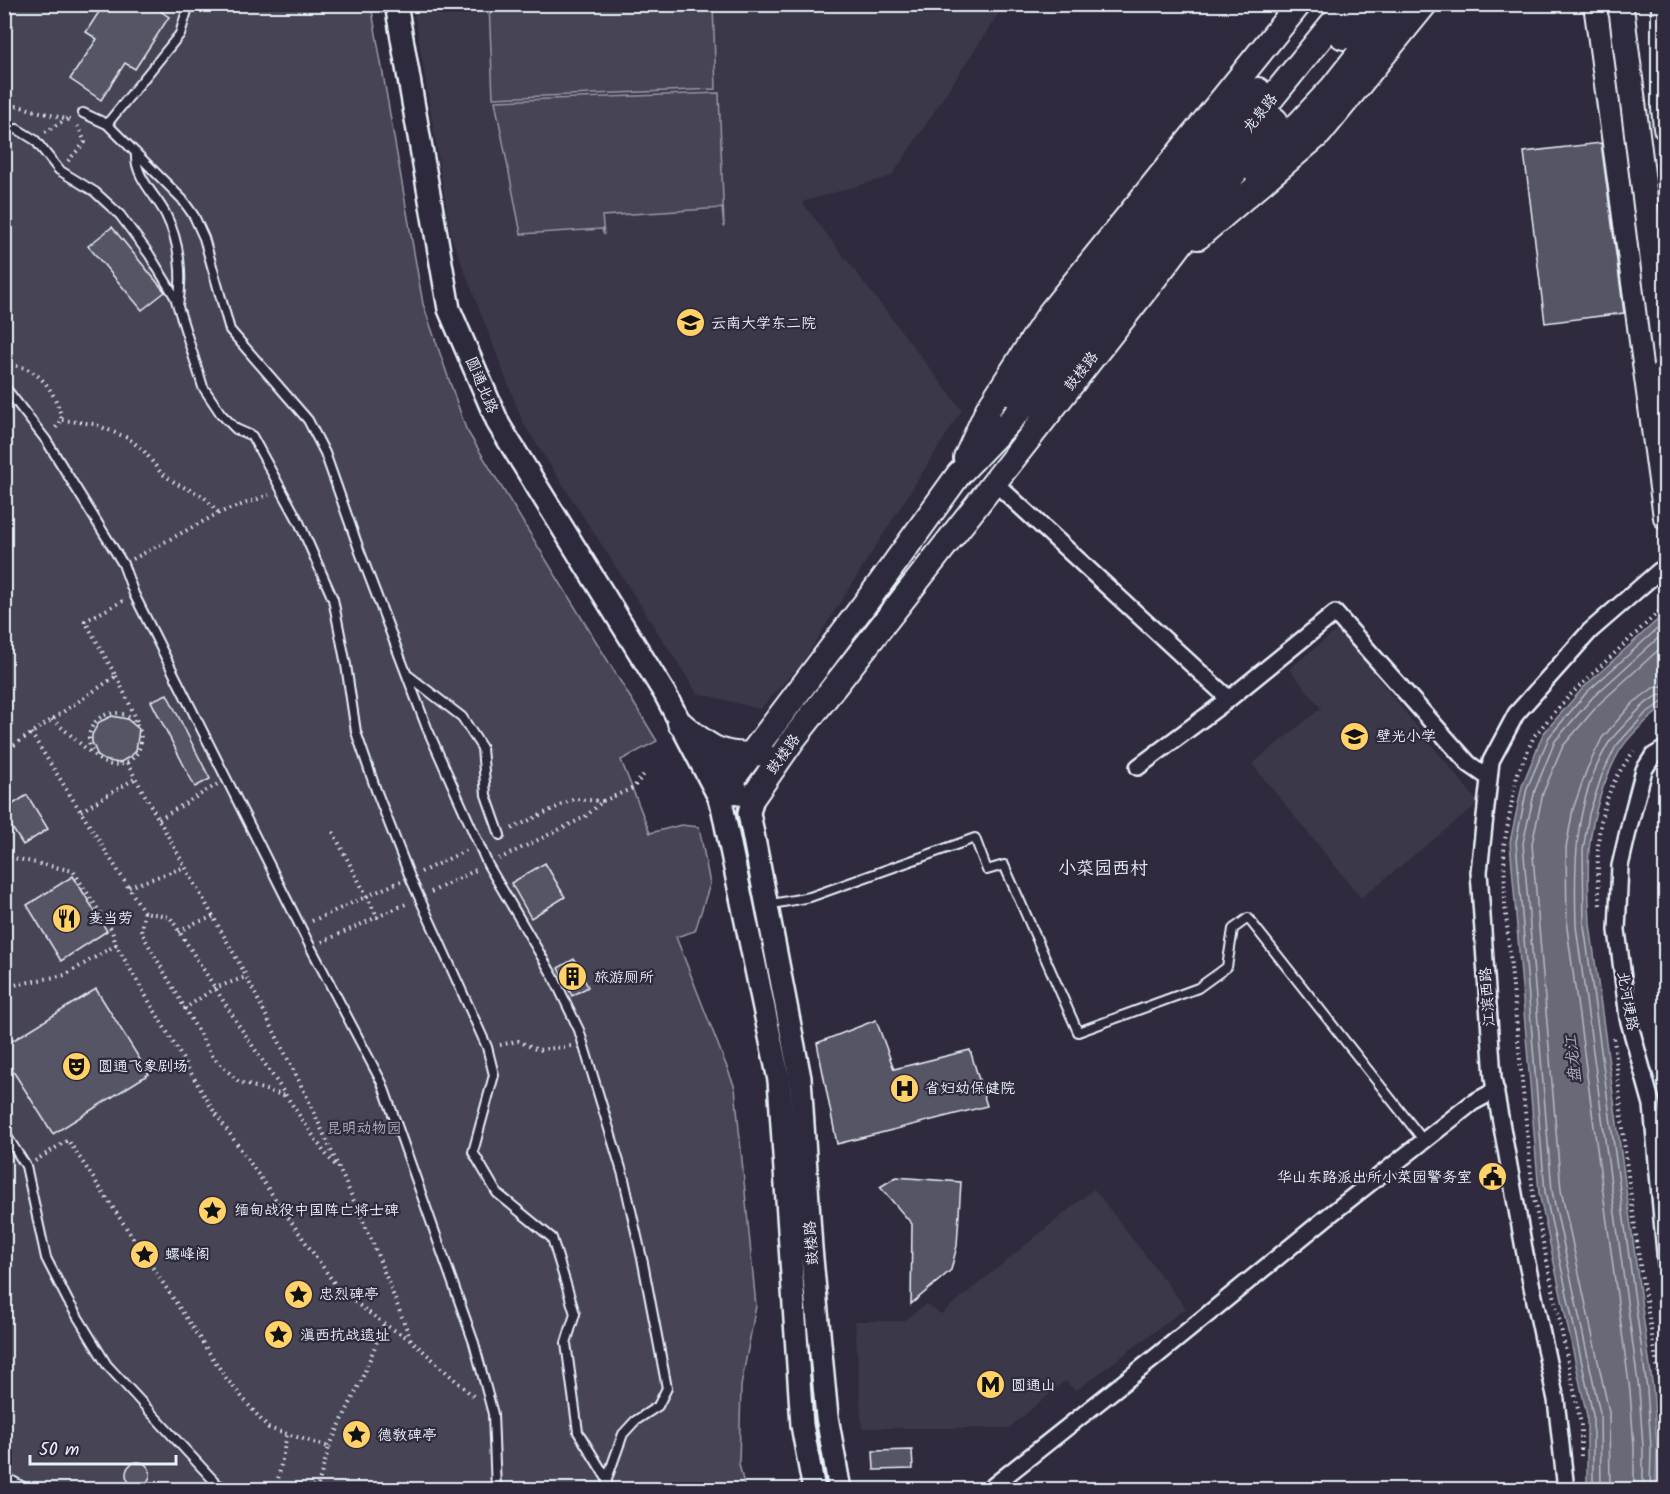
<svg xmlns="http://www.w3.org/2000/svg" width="1670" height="1494" font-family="Kalam,'LXGW WenKai TC',sans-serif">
<rect width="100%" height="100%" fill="#2f2a3d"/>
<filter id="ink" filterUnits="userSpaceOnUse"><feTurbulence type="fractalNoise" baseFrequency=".0167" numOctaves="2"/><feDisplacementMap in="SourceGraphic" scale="12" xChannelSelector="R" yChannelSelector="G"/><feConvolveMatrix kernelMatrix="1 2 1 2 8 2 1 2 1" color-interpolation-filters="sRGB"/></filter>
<g filter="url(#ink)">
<!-- built -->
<path fill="#3b3749" d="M413,5H1004L892,176L802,202L962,410L802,663L760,709L697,693L523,423L451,236Z
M1338,629L1479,803L1361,898L1252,764L1321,708L1289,669Z
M1249,912L1285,958L1278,964L1247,926L1238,932L1232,970L1201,993L1117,1023L1114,1014L1196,984L1222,965L1229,927Z
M1094,1189L1186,1308L1076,1391L1065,1381L1009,1428H862L855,1321H904L926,1304L941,1314Z"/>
<!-- green -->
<path fill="#464455" stroke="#979aa6" stroke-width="1.5" d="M5,5H371L423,304L466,429L657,741L621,760L650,833L681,825L699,827L710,884L695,931L676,937L735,1088L756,1306L741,1386L739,1464L745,1489L25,1490L5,1471Z
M489,5H713L716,89L493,98Z
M719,93L724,227L722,208L602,216L604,235L602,229L521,234L495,101Z"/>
<!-- water -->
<path fill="#696978" stroke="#9c9fab" stroke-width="1.5" d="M1665,613V706C1649,718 1630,734 1619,752C1603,781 1592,817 1589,850C1587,874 1589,900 1590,924L1653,1389L1657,1447L1656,1489H1587V1416L1539,1193L1510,842L1522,786L1543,734L1583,688Z"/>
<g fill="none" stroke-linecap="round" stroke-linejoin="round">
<!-- shore -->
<path stroke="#b5bbc5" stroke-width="1.5" d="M1593,1490V1415L1545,1192L1516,842L1527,788L1549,737L1587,692L1666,621
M1601,1490L1600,1413L1552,1191L1523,843L1535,790L1555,741L1593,697L1666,631
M1610,1490L1609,1412L1561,1190L1532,844L1543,793L1563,746L1599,704L1666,643
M1634,1490V1447L1630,1391L1567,928L1566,848L1573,809L1587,769L1602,738L1633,703L1653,688L1666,685
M1643,1490V1447L1639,1390L1576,926C1574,862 1574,802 1608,744C1613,736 1622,728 1629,720C1639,710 1651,695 1666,694
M1650,1490L1651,1447L1647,1389L1584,925L1583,850L1589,814L1602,775L1616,746L1646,713L1661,703L1666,702"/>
</g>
<!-- building -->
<path fill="#575565" stroke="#e8f1f8" stroke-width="1.5" d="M104,4H150L169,17L135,69L125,63L101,100L70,79L97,39L86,32Z
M1601,143L1624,313L1545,323L1524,152Z
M112,227L165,292L142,310L88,246Z
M167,694L210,779L195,787L151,701Z
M112,716L127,719L139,729L136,751L131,756L119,763L104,760L98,756L92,742V735L99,722Z
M27,795L48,829L23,845L4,815V810Z
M545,863L565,897L531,918L511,883Z
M73,876L107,931L61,961L27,905Z
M574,959L588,987L572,996L558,968Z
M96,989L149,1074L53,1134L4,1057V1046Z
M876,1020L894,1069L970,1050L987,1106L837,1144L817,1043Z
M896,1177L961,1182L957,1246L951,1270L911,1304L912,1224L880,1187Z
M912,1450L913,1469L874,1470L873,1451Z
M126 1474a12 12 0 1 1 24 0a12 12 0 1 1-24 0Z"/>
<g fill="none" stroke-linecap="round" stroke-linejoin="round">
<defs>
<path id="lane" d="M83,113L107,124L182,199L194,216L204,238L230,330L308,420L325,453L360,552L427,728L488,865L553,976L579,1030L623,1175L643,1263L667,1388L658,1406L635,1421L623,1434L607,1479V1490
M107,124L180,34L189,4
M4,130L17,129L35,140L59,170L95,192L120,215L149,254L175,297L203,387L221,414L236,429L252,436L299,522L333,599L346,665L356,732L376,790L410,877L487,1047L494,1075L473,1152L497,1193L552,1238L575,1314L566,1343L578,1432L607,1479
M136,153C134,177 157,196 166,215C180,243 183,276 178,306
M4,386L46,440L123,564L134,594L311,948L382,1083L474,1343L493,1414L496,1490
M409,676L462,717L482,748L486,795L500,835
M767,905L810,897L975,838L987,870L1004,865L1078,1032L1198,988L1227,967L1233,929L1248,918L1424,1141
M4,1132L26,1166L46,1258L68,1301L107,1365L217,1484L227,1490
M4,1476L28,1490"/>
<path id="street" d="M994,482L1229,699
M1666,748L1653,756L1644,770L1630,823L1620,866L1617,930L1628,1018L1652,1105L1666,1264
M1138,767L1229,699L1335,613L1469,764L1489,778
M988,1490L1153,1359L1327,1217L1472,1103L1496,1090
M1566,1490L1556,1400L1525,1254L1493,1078L1479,872L1491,761L1516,714L1590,631L1659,571L1666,568"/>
<path id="secondary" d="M396,4L449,309L499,425L665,694L721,801L779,1080L802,1425L814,1490
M699,743L732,780L739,794
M753,797L749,813L800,1078L811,1248L827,1417L840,1490"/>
<path id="primary" d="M1596,4L1666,517
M1664,4V108L1666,128
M1343,37L1370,4
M1255,171L1333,87L1398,4
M1198,237L1320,133L1425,4
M1014,395L1083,305L1211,144L1258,90
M966,458L988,409L1050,313L1299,4
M680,723C708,747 723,759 762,753
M753,797L794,738L1164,266L1275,120
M721,801L737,773L879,585L959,474L1026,404L1078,342L1258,115L1348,4"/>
</defs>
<!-- lane casing -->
<use href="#lane" stroke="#e8f1f8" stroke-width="12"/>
<!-- street casing -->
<use href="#street" stroke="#e8f1f8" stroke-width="20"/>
<!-- secondary casing -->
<use href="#secondary" stroke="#e8f1f8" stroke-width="26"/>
<!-- primary casing -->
<use href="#primary" stroke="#e8f1f8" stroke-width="28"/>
<!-- path -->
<path stroke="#e8f1f8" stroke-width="4" stroke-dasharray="1.5 4.5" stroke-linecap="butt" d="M4,106H18L73,121
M45,132L67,119
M68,161L85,142L78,126
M4,365C37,363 56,391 62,420L54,430
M62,420L94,424L128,438L144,451L161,473L177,484L203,496L219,513
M133,559L219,513L269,495
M116,676L132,709L138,724
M89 739a26 26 0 1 1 52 0a26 26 0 1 1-52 0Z
M52,719L91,753
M31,733L144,912L170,917L238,1024L324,1152L337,1167
M4,752L116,676L85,621L123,601
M127,763L243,970L306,1095L372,1241L411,1340L474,1397
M603,801L633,788L645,773
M81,811L136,778
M159,819L218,784
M333,832L378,918
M4,856L73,871L112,931L116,945
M499,859L585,817L603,801L574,799L511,829
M4,865L5,854
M421,872L469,849
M129,887L185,867
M431,892L478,869
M1600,905C1595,844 1595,801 1634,751
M144,912L141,932L213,1057L239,1082L286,1096
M312,921L401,881
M179,932L195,923L213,917
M322,942L408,903
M4,987L65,975L116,945L211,1107L339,1290L384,1324L411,1340
M184,1009L215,988L246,977
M1614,1038L1626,1160L1641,1272L1662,1394L1665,1490
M500,1045L518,1041L538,1050L571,1046
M35,1161L68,1140L226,1378L268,1428L329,1447L318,1485L300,1490
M329,1447L361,1381L384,1324
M1581,1456V1424L1533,1194L1505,905L1504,845L1517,775L1534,736L1568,697L1666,605
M276,1490L287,1434"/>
<!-- lane -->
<use href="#lane" stroke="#2f2a3d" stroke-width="8"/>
<!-- street -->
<use href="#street" stroke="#2f2a3d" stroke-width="15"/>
<!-- secondary -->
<use href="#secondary" stroke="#2f2a3d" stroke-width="21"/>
<!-- primary -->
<use href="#primary" stroke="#2f2a3d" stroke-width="24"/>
<defs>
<path id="primary-bridge" d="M1619,4L1622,15L1666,364"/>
</defs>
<!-- primary-bridge casing -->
<use href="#primary-bridge" stroke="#e8f1f8" stroke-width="28" stroke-linecap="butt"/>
<!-- primary-bridge -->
<use href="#primary-bridge" stroke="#2f2a3d" stroke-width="24"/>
</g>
</g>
<!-- icons -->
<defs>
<symbol id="university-disc" viewBox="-11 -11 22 22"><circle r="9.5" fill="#ffd166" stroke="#2f2a3d"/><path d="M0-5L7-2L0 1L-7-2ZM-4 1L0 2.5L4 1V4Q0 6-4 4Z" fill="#111"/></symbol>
<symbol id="school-disc" viewBox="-11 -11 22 22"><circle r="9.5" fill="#ffd166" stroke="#2f2a3d"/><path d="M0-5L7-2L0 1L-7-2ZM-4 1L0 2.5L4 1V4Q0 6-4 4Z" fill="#111"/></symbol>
<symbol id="restaurant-disc" viewBox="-11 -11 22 22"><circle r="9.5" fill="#ffd166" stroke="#2f2a3d"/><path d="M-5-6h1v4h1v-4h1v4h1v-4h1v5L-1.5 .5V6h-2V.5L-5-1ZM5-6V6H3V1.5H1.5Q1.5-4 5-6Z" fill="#111"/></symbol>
<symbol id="building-disc" viewBox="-11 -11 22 22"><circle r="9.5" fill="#ffd166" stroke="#2f2a3d"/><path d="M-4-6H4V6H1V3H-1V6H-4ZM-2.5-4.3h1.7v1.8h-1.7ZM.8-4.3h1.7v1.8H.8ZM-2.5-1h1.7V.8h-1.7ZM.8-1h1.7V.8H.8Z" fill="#111"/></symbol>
<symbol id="theatre-disc" viewBox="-11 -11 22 22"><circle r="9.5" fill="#ffd166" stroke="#2f2a3d"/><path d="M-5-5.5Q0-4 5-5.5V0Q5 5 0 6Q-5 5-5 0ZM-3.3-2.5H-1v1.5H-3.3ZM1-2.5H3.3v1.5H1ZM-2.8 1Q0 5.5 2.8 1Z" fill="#111"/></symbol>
<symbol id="hospital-disc" viewBox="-11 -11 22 22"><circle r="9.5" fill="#ffd166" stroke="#2f2a3d"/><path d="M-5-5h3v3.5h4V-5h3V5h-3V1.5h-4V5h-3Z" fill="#111"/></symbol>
<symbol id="civic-disc" viewBox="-11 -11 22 22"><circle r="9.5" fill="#ffd166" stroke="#2f2a3d"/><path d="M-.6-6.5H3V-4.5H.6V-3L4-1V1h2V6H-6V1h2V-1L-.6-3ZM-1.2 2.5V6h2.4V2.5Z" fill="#111"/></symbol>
<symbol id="sight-disc" viewBox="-11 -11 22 22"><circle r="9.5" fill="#ffd166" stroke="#2f2a3d"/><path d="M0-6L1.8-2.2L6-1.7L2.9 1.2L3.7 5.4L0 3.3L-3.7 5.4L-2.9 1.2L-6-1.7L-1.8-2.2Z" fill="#111"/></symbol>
<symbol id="metro-disc" viewBox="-11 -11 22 22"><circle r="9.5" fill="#ffd166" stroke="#2f2a3d"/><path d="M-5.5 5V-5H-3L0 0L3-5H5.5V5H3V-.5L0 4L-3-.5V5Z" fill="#111"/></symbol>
</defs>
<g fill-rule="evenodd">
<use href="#university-disc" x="674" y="306" width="33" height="33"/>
<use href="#school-disc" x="1338" y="720" width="33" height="33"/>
<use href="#restaurant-disc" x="50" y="902" width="33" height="33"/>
<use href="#building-disc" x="556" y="960" width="33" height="33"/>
<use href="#theatre-disc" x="60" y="1050" width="33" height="33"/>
<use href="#hospital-disc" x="888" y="1072" width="33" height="33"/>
<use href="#civic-disc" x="1476" y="1160" width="33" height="33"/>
<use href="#sight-disc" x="196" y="1194" width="33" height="33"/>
<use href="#sight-disc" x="128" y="1238" width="33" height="33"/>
<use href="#sight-disc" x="282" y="1278" width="33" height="33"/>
<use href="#sight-disc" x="262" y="1318" width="33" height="33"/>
<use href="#metro-disc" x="974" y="1368" width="33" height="33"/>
<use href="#sight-disc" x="340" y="1418" width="33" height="33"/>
</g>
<g text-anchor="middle" stroke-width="4.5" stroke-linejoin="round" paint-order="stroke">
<!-- street labels -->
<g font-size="15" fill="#e8f1f8" stroke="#2f2a3d">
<text transform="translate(1260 113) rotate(-51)" y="5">龙泉路</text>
<text transform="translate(1081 371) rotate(-52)" y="5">鼓楼路</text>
<text transform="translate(482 385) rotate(67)" y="5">圆通北路</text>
<text transform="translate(783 754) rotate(-54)" y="5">鼓楼路</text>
<text transform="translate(1487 997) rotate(-94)" y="5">江滨西路</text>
<text transform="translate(1628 1001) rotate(80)" y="5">北河埂路</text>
<text transform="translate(811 1243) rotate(-94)" y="5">鼓楼路</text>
</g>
<!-- poi labels -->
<g font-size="15" fill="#e8f1f8" stroke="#2f2a3d" text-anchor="start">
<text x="711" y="328">云南大学东二院</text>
<text x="1376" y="741">壁光小学</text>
<text x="88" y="923">麦当劳</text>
<text x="594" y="982">旅游厕所</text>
<text x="98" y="1071">圆通飞象剧场</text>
<text x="925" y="1093">省妇幼保健院</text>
<text x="1472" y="1182" text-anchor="end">华山东路派出所小菜园警务室</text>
<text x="234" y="1215">缅甸战役中国阵亡将士碑</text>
<text x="165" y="1259">螺峰阁</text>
<text x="319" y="1299">忠烈碑亭</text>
<text x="300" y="1340">滇西抗战遗址</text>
<text x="1011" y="1390">圆通山</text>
<text x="377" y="1440">德教碑亭</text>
</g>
<!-- park labels -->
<g font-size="15" fill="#afb4bf" stroke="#2f2a3d">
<text x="364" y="1133">昆明动物园</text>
</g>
<!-- water labels -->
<g font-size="16" font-style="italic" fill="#afb4be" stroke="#2f2a3d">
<text transform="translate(1572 1059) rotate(-96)" y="6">盘龙江</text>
</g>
<!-- quarter labels -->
<g font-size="18" fill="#e8f1f8" stroke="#2f2a3d">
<text x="1103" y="874">小菜园西村</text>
</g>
</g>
<!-- margin -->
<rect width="1670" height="1494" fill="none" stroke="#2f2a3d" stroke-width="24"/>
<rect x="12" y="12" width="1646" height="1470" fill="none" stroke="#e8f1f8" stroke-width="2" filter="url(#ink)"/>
<!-- scale -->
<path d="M30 1455v9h146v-9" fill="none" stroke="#e8f1f8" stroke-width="3"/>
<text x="39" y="1455" font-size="18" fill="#e8f1f8" stroke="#2f2a3d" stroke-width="4.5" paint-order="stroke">50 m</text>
</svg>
